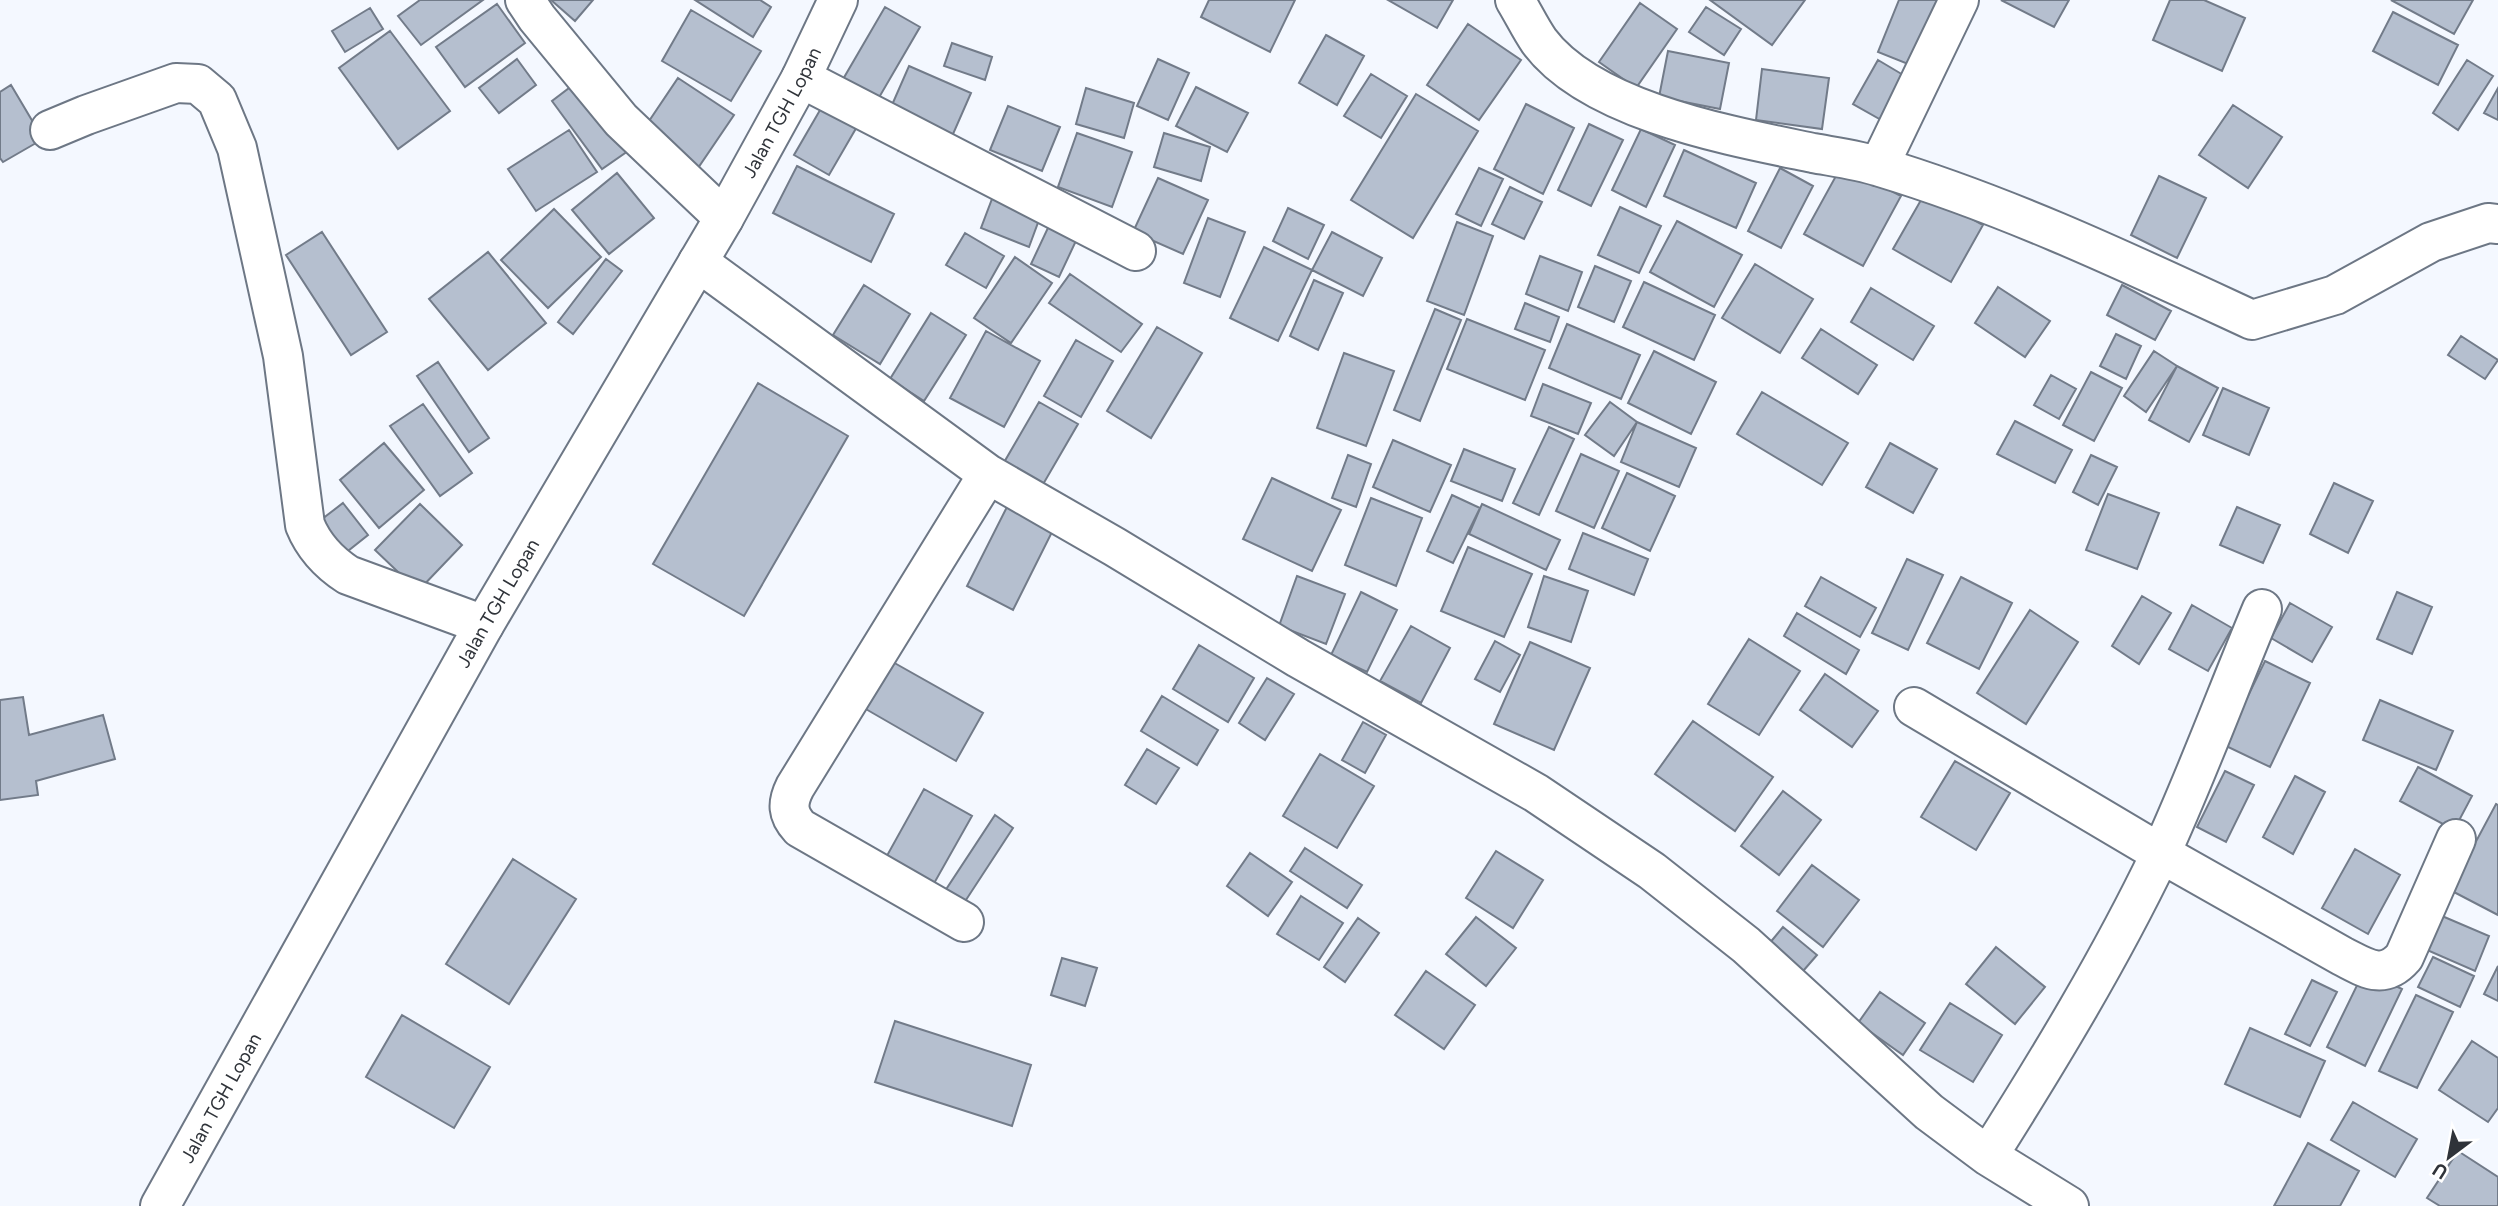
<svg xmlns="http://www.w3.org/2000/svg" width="2498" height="1206" font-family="Figtree,sans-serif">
<rect width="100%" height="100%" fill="#f4f8ff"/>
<!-- building -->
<path fill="#b5bfcf" stroke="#727b89" stroke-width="2" d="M420,0H483L421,45L398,16Z
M551,0H593L575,21Z
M695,0H760L771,7L753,37Z
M1209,0H1295L1270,52L1201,17Z
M1388,0H1453L1437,28Z
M1710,0H1805L1772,45Z
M1899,0H1952L1923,70L1878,52Z
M2001,0H2069L2054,27Z
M2170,0H2204L2245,18L2222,71L2153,40Z
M2391,0H2473L2454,34Z
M1640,3L1677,29L1636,88L1599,62Z
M497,4L525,43L465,87L436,47Z
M885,7L920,27L870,113L835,93Z
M1706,7L1741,29L1724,55L1689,32Z
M370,8L383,29L345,52L332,31Z
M691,10L761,51L731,101L662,61Z
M2393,12L2458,45L2438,85L2373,51Z
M1468,24L1521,60L1479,120L1427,85Z
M390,31L450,111L398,149L339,68Z
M1326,35L1364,56L1337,105L1299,83Z
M952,43L992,57L985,80L944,66Z
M1668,51L1729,63L1720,109L1659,97Z
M517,59L536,85L499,113L479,88Z
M1158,59L1189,73L1168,120L1137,106Z
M1878,60L1915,82L1890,125L1853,104Z
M2467,60L2493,76L2458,130L2433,113Z
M909,66L971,93L950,141L888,114Z
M1762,69L1829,78L1822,129L1756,120Z
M1371,74L1407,96L1381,138L1344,116Z
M678,78L734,115L698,168L643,130Z
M577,82L628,151L602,169L552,101Z
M11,85L43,139L3,162L0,158V92Z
M1196,87L1248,113L1227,152L1176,126Z
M1086,88L1134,103L1124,138L1076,124Z
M2498,88V120L2484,113Z
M1416,94L1478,131L1413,238L1351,200Z
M827,98L862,118L829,175L794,155Z
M1526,104L1574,128L1543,194L1494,169Z
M2233,105L2282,137L2248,188L2199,155Z
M1008,106L1060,127L1042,171L990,150Z
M1589,124L1623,140L1591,206L1558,190Z
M1641,129L1675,145L1646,207L1612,190Z
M569,130L597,172L536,211L508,169Z
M1077,133L1132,152L1112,207L1058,187Z
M1164,133L1210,147L1201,181L1154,167Z
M1684,150L1756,183L1736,228L1664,196Z
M1842,165L1901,196L1863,266L1804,234Z
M797,166L894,214L871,262L773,213Z
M1479,168L1503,179L1481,226L1456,214Z
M1780,168L1813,186L1781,248L1748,231Z
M617,173L654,218L609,254L572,210Z
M2159,176L2206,198L2177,258L2131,235Z
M1158,178L1208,200L1183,254L1133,232Z
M1510,187L1542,202L1524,239L1492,224Z
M995,191L1043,209L1029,247L981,228Z
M1925,193L1983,225L1951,282L1893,249Z
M1620,207L1661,226L1639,273L1598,255Z
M1288,208L1324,225L1308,259L1273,241Z
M554,209L601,257L548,308L501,260Z
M1054,215L1082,228L1059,277L1031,264Z
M1208,218L1245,232L1220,297L1184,283Z
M1677,221L1742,255L1714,307L1650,272Z
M1457,222L1493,236L1464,315L1427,301Z
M322,232L387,332L351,355L286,255Z
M1332,232L1382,258L1363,296L1312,270Z
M965,233L1004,256L986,288L946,265Z
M1264,247L1312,270L1278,341L1230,318Z
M488,252L546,323L488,370L429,299Z
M1540,256L1582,272L1568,311L1526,294Z
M1015,257L1052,283L1011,343L974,318Z
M606,259L622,271L573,334L558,322Z
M1755,264L1813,299L1780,353L1722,318Z
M1595,266L1631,281L1614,322L1578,307Z
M1070,274L1142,324L1121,352L1049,303Z
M1314,280L1343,293L1318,350L1290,336Z
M1644,282L1715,315L1694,360L1623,327Z
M864,285L910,314L880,364L833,335Z
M2122,285L2171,311L2155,340L2107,315Z
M1998,287L2050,321L2025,357L1975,323Z
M1871,288L1934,326L1913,360L1851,322Z
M1525,303L1559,317L1550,342L1515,329Z
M1435,309L1461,320L1420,421L1394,410Z
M931,313L966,335L924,401L890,379Z
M1467,319L1545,350L1525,400L1447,369Z
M1567,324L1640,355L1621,399L1549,368Z
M1157,327L1202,353L1151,438L1107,411Z
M1821,329L1877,365L1858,394L1802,358Z
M986,331L1040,361L1004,427L950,398Z
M2116,334L2141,346L2126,379L2100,366Z
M2461,336L2498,360L2485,379L2448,355Z
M1076,340L1113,361L1081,417L1044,396Z
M1654,351L1716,382L1691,434L1628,403Z
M2154,351L2177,366L2146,412L2124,396Z
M1344,353L1394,371L1366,446L1317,428Z
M438,362L489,438L469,452L417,376Z
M2177,366L2218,388L2189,442L2149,420Z
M2091,372L2122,388L2094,441L2063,425Z
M2051,375L2076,389L2059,419L2034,405Z
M758,383L848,436L744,616L653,564Z
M1543,384L1591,403L1578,434L1531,416Z
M2223,388L2269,408L2249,455L2203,435Z
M1762,392L1848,443L1822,485L1737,434Z
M1039,402L1078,424L1038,493L999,471Z
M1610,402L1637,422L1614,456L1585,435Z
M423,404L472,473L440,496L390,426Z
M2015,421L2072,450L2055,483L1997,454Z
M1637,422L1696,448L1679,487L1621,462Z
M1549,427L1574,439L1539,515L1513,503Z
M1393,440L1451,465L1430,512L1373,487Z
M384,443L424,490L379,528L340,480Z
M1890,443L1937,469L1913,513L1866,487Z
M1464,449L1515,469L1502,501L1451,481Z
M1581,454L1619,471L1594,528L1556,511Z
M1348,455L1371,464L1356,507L1332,498Z
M2091,455L2117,467L2098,505L2073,492Z
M1627,473L1675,496L1650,551L1602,528Z
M1272,478L1341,510L1312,571L1243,539Z
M2334,483L2373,501L2348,553L2310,534Z
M2108,494L2159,513L2137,569L2086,550Z
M1452,495L1480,508L1453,563L1427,551Z
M1371,498L1422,518L1396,586L1345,565Z
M1011,499L1057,522L1013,610L967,586Z
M343,503L368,535L334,562L309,529Z
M420,504L462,545L418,591L375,550Z
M1482,504L1560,540L1546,570L1469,534Z
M2237,507L2280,525L2263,563L2220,545Z
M1583,533L1648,559L1634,595L1569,569Z
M1468,547L1532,574L1504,637L1441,611Z
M1907,559L1943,575L1908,650L1872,633Z
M1297,576L1345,594L1326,644L1279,626Z
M1544,576L1588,591L1571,642L1528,627Z
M1821,577L1876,608L1860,637L1805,606Z
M1961,577L2012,603L1979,669L1927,643Z
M1361,592L1397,610L1367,672L1331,655Z
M2397,592L2432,607L2412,654L2377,639Z
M2142,596L2171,613L2139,664L2112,646Z
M2290,603L2332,627L2312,662L2271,638Z
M2192,605L2232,628L2208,671L2169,649Z
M2030,610L2078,642L2026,724L1977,693Z
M1797,613L1859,650L1846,674L1784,636Z
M1411,626L1450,648L1421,703L1380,681Z
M1749,639L1800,671L1759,735L1708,704Z
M1495,641L1520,655L1500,692L1475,679Z
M1530,642L1590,668L1554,750L1494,724Z
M1199,645L1254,678L1228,722L1173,689Z
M891,661L983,713L956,761L864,708Z
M2265,661L2310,683L2270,767L2224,745Z
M1825,674L1878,711L1852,747L1800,710Z
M1267,678L1294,694L1265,740L1239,723Z
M1162,696L1218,730L1197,765L1141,731Z
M23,697L29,735L103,715L115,759L36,781L38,795L0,800V700Z
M2380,700L2453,731L2436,770L2363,740Z
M1693,721L1773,777L1735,831L1655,774Z
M1363,722L1386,735L1365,773L1342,760Z
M1147,749L1179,768L1156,804L1125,785Z
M1320,754L1374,786L1337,848L1283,816Z
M1955,761L2010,793L1976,850L1921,817Z
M2418,767L2472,796L2454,830L2400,801Z
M2225,771L2254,785L2226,842L2197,827Z
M2295,776L2325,792L2293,854L2263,837Z
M924,789L972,816L932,887L884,861Z
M1783,791L1821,820L1779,875L1741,846Z
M2496,804L2498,805V915L2450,890Z
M995,815L1013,828L964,903L945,891Z
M1305,848L1362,885L1347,908L1290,871Z
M2355,849L2400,875L2368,934L2322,908Z
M1496,851L1543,880L1513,928L1466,898Z
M1250,853L1292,882L1268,916L1227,886Z
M513,859L576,899L509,1004L446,964Z
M1812,865L1859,900L1823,947L1777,911Z
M1301,896L1343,923L1319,960L1277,934Z
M2442,916L2489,936L2475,971L2427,950Z
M1476,917L1516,948L1486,986L1446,954Z
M1358,918L1379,933L1345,982L1324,967Z
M1783,927L1817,955L1797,978L1764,950Z
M1996,947L2045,987L2015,1024L1966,984Z
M2433,957L2474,976L2460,1007L2418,987Z
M1062,958L1097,968L1085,1006L1051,995Z
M2498,966V1001L2484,994Z
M1426,971L1475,1005L1444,1049L1395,1015Z
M2364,971L2402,989L2365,1066L2327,1047Z
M2312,980L2337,992L2310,1046L2285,1034Z
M1880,992L1925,1023L1903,1055L1858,1023Z
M2416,995L2453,1012L2417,1088L2379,1071Z
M1950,1003L2002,1035L1973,1082L1920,1050Z
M402,1015L490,1067L454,1128L366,1077Z
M895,1021L1031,1065L1012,1126L875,1082Z
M2250,1028L2325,1061L2300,1117L2225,1084Z
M2472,1041L2498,1058V1108L2488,1122L2439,1090Z
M2353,1102L2417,1139L2395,1177L2331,1140Z
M2308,1143L2359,1171L2340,1206H2274Z
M2458,1151L2498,1177V1206H2440L2427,1198Z"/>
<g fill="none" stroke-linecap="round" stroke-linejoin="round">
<defs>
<path id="minor" d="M525,0L537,18L621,120L724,218
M1515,0C1523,13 1530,28 1539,41C1591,111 1731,136 1813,153C1835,157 1859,160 1880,167C2009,206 2131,264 2252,320L2335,295L2431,242L2488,223L2498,224
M801,78L1136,251
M50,130L86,115L176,83L198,84L217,100L237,148L283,356L305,525C314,547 328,562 348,575L484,625
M1879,166L1959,0
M698,262L988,474L1115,547L1298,658L1536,793L1652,871L1746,945L1929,1112L1988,1156L2069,1206
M1914,707L2160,853L2342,956C2366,968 2383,981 2404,957L2456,839
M964,922L800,828C787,814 787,803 795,787L988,474
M1988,1156C2050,1058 2110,959 2160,855C2197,775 2228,690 2262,609"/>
<g id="trunk">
<path id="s1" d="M160,1206L484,625L724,218L801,78L838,0"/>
</g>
</defs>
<!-- minor casing -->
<use href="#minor" stroke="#6d7785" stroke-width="42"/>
<!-- trunk casing -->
<use href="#trunk" stroke="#6d7785" stroke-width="42"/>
<!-- minor -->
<use href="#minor" stroke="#fff" stroke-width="38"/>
<!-- trunk -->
<use href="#trunk" stroke="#fff" stroke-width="38"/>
</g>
<g text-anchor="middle" stroke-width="6" stroke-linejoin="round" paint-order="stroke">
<!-- street labels -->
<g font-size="19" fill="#2f3339" stroke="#fff">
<text dy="7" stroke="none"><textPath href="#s1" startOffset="1258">Jalan TGH Lopan</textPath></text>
<text dy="7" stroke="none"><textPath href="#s1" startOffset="691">Jalan TGH Lopan</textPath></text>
<text dy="7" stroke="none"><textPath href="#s1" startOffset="124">Jalan TGH Lopan</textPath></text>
</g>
</g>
<!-- north arrow -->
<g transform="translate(2449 1157) rotate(212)" stroke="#ffffff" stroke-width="5" paint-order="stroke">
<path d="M0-5L12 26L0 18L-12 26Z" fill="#2f3339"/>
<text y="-10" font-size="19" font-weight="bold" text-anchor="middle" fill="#2f3339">U</text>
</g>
</svg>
